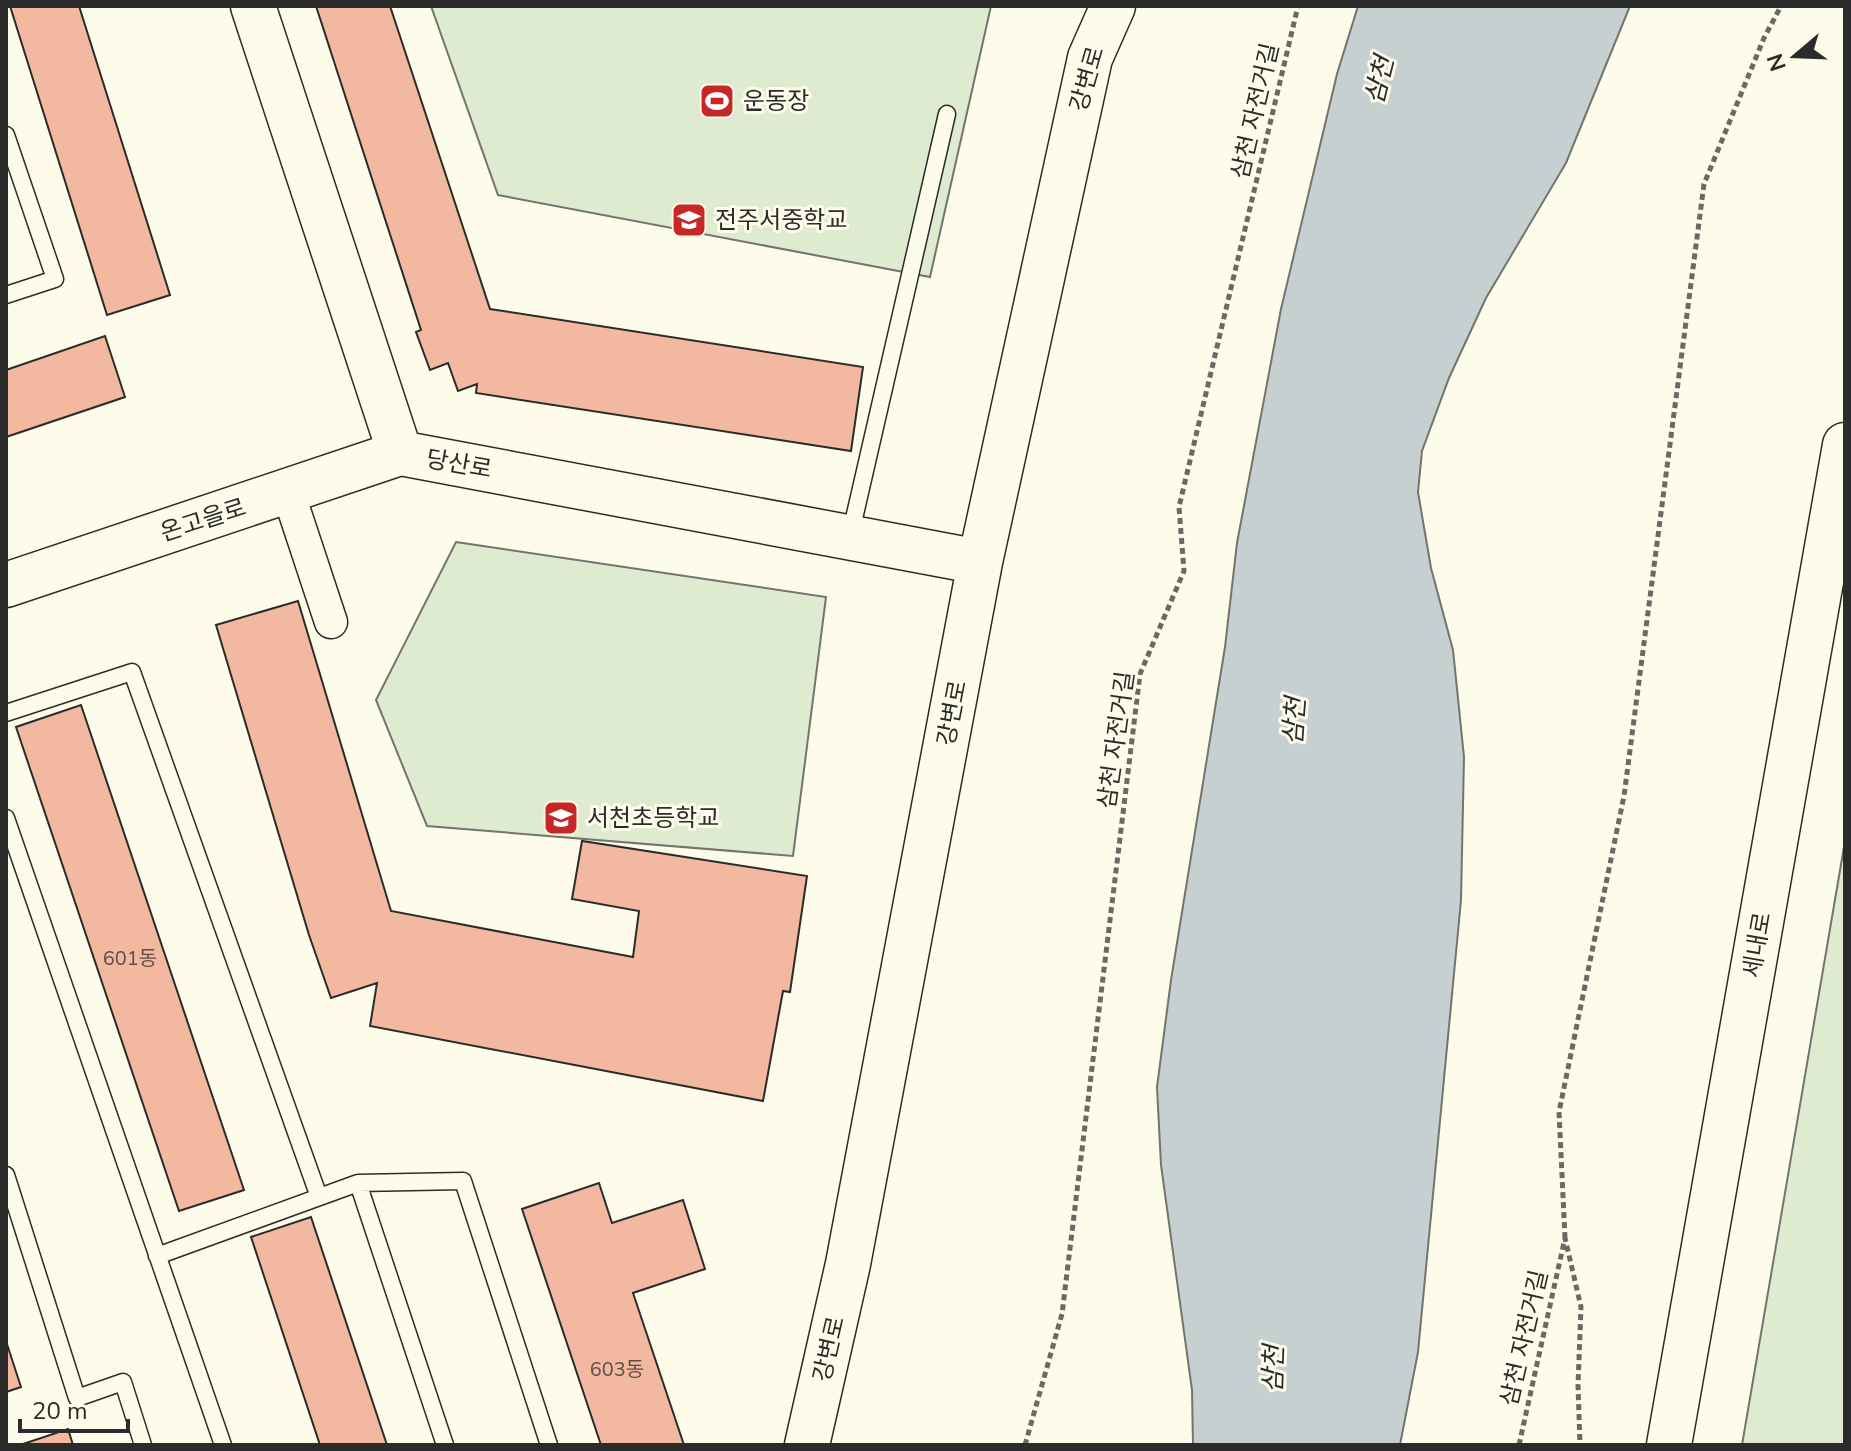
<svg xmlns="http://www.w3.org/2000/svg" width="1851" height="1451" font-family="'Nunito Sans','Noto Sans KR',sans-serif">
<rect width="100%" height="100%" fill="#fdfbea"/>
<!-- green -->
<path fill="#deebd1" stroke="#74746e" stroke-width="2" d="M431,6H991L930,277L498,195Z
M456,542L826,597L793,856L427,826L376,700Z
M1845,841V1445H1742Z"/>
<!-- water -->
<path fill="#c7d0d0" stroke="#74746e" stroke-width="2" d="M1358,6H1630L1566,163L1486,298L1449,378L1422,451L1418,492L1431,568L1453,650L1464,757L1461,900L1418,1352L1400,1445H1193L1192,1390L1161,1165L1157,1087L1171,980L1225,647L1237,543L1281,309L1337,74Z"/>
<!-- building -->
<path fill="#f2b8a0" stroke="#2b2b2b" stroke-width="2" d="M10,6H79L170,295L107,315Z
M316,6H390L490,309L863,367L851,451L476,393L477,384L458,391L448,363L430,370L416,332L421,330Z
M105,336L125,397L6,437V370Z
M298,601L391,911L633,957L639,911L572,899L582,841L807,876L790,992L783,991L763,1101L370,1026L377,983L331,998L309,935L216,625Z
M81,705L244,1190L179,1211L16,727Z
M599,1183L612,1223L683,1200L705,1269L633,1293L684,1445H601L522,1209Z
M311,1217L387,1445H320L251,1237Z
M6,1341L21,1387L6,1392Z
M68,1429L73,1445H20Z"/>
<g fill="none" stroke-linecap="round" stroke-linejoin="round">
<defs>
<path id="lane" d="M6,135L55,279L6,295
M850,536L947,114
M6,713L132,672L319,1197
M6,818L223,1445
M6,1175L77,1398L123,1382L143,1445
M358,1183L463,1181L549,1445
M157,1256L358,1183L445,1445"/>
<path id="street" d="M288,492L331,622"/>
<path id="secondary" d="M253,6L400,453L980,562
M6,585L400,453
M807,1445L848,1264L980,562L1090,58L1113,6
M1669,1445L1845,445"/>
</defs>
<!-- lane casing -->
<use href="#lane" stroke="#2b2b2b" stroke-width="19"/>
<!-- street casing -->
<use href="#street" stroke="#2b2b2b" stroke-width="35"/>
<!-- secondary casing -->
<use href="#secondary" stroke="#2b2b2b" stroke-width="47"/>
<!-- path -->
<path stroke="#6a6964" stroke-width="5" stroke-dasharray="6 4" stroke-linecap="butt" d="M1565,1238L1559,1112L1624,796L1704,184L1764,38L1781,6
M1025,1445L1062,1314L1140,674L1184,571L1179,507L1298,6
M1519,1445L1565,1238L1581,1307L1578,1385L1580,1445"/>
<!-- lane -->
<use href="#lane" stroke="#fdfbea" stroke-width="16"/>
<!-- street -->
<use href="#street" stroke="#fdfbea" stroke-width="32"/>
<!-- secondary -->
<use href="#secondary" stroke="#fdfbea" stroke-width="44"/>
</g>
<!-- icons -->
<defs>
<symbol id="stadium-square" viewBox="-11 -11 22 22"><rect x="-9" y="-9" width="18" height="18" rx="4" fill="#c62828" stroke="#fdfbea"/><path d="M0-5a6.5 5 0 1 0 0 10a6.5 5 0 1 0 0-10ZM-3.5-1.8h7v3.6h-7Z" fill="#fff"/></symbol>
<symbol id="school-square" viewBox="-11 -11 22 22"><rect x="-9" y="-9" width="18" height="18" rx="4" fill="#c62828" stroke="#fdfbea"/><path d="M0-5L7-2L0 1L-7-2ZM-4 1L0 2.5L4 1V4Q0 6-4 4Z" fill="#fff"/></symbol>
</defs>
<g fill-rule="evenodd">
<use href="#stadium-square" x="697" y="81" width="40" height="40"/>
<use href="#school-square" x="669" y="200" width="40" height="40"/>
<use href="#school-square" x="541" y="798" width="40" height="40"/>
</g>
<g text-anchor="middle" stroke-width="6" stroke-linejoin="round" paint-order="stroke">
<!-- number labels -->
<g font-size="20" fill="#5d4e48">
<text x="130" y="965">601동</text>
<text x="617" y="1376">603동</text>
</g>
<!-- street labels -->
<g font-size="24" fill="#2b2b2b" stroke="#fdfbea">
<text transform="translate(1087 79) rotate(-74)" y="8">강변로</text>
<text transform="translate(1255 111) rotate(-77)" y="8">삼천 자전거길</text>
<text transform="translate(459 464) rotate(10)" y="8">당산로</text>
<text transform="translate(203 520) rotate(-18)" y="8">온고을로</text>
<text transform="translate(952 713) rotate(-79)" y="8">강변로</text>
<text transform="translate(1116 740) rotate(-82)" y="8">삼천 자전거길</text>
<text transform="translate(1757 945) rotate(-80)" y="8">세내로</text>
<text transform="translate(1524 1338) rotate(-77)" y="8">삼천 자전거길</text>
<text transform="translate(829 1349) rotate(-77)" y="8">강변로</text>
</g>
<!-- poi labels -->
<g font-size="24" fill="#2b2b2b" stroke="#fdfbea" text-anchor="start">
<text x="743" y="109">운동장</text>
<text x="715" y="228">전주서중학교</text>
<text x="587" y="826">서천초등학교</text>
</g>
<!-- water labels -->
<g font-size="26" font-style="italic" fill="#2b2b2b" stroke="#fdfbea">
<text transform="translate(1379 80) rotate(-76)" y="9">삼천</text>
<text transform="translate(1294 721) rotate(-86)" y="9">삼천</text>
<text transform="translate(1273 1369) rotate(-88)" y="9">삼천</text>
</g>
</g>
<!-- border -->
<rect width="1851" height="1451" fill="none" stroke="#2b2b2b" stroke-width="16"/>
<!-- north arrow -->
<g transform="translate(1795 56) rotate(251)" stroke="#fdfbea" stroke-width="6" paint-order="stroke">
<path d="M0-6L14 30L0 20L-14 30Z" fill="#2b2b2b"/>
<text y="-12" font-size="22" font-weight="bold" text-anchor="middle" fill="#2b2b2b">N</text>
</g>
<!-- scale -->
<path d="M20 1419v12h108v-12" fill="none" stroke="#2b2b2b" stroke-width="4"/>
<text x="32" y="1419" font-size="24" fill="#2b2b2b" stroke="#fdfbea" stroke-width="6" paint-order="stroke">20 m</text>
</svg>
